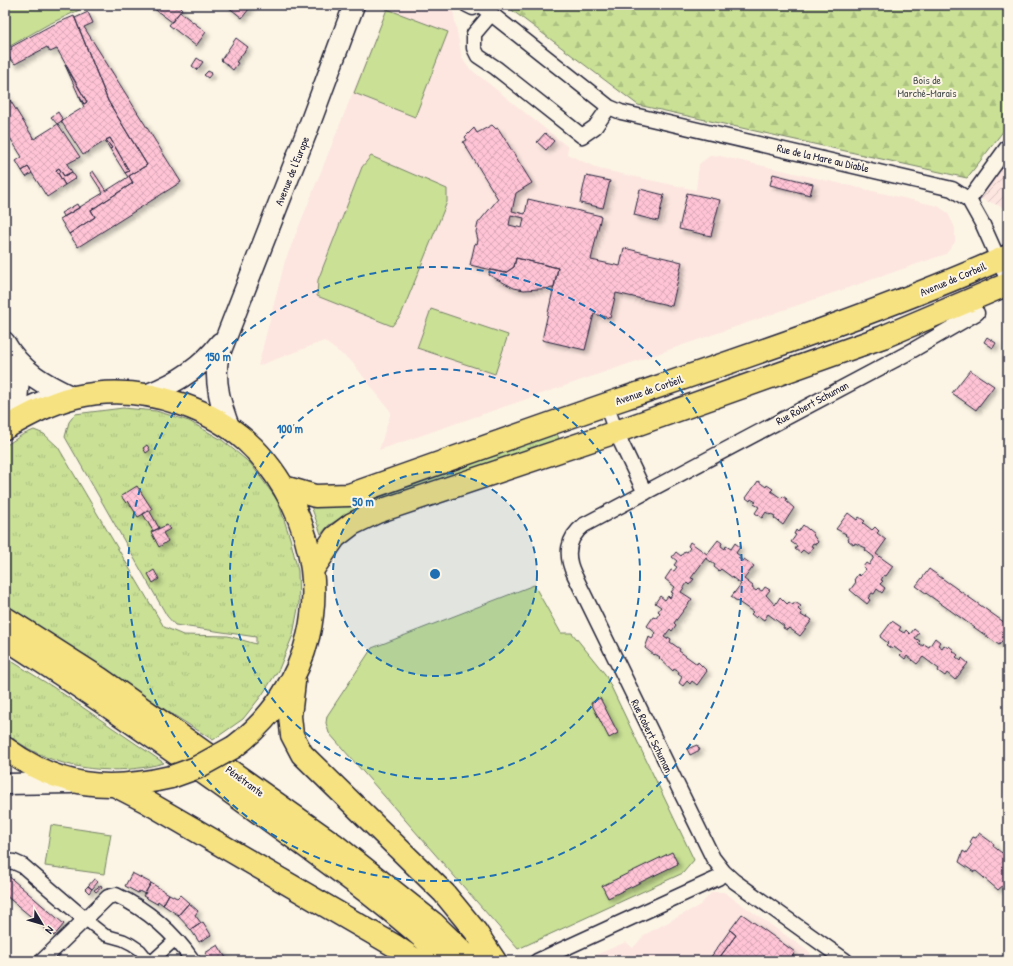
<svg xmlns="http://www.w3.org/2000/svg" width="1013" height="966" font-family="'Patrick Hand',sans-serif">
<defs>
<pattern id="industrial-furrows" width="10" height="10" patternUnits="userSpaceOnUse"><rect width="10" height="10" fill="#fde6e0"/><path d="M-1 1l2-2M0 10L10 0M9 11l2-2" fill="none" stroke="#d9c5c1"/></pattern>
<pattern id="grass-tufts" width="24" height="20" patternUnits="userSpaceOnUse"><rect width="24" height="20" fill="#c9e095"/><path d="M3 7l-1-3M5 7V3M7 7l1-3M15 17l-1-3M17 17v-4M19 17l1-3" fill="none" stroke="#acc081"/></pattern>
<pattern id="forest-firs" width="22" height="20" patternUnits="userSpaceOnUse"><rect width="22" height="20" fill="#c9e095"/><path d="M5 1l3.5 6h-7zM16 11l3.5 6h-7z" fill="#acc081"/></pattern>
<pattern id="building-cross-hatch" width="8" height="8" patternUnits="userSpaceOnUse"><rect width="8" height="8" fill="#ffc4d5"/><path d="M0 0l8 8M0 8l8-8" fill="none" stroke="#daa8b8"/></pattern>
<filter id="shadow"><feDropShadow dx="3.5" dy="3.5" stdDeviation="2" flood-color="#0004"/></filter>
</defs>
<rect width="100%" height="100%" fill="#fcf5e5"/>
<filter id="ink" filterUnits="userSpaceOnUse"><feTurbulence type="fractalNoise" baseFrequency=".025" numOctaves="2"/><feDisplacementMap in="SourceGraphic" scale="8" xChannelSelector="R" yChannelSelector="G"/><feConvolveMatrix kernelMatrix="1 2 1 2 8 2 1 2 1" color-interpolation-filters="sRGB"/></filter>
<g filter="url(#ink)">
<!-- built -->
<path fill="#fde6e0" d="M388,5H452L462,58L468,67L568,147L567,154L599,169L696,190L699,164L711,155L720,156L938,206L948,213L955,228V242L946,254L379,450L391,412L352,362L324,341L258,366L285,261Z
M712,892H724L811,953L806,961H574L579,957L584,960L626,942L633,948L644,935L700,905Z"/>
<!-- industrial -->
<path fill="url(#industrial-furrows)" d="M1008,133V209L965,193Z"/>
<!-- grass -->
<path fill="url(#grass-tufts)" stroke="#768168" d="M123,408L156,411L189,421L222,440L251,464L278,501L290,538L298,571L299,603L293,635L279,669L262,695L243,719L213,740L5,608V446L22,435L34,430L44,434L58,447L164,627L183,635L228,636L256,644V637L175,625L167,616L65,437L69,422L75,414Z
M556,431L560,441L352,511L329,525L321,534L311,506L333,507L350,504Z
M5,657L53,687L164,763C118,776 62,771 21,744C15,741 10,735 5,730Z"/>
<!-- forest -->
<path fill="url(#forest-firs)" stroke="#768168" d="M505,5H1008V125L967,178L638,105Z"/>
<!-- park -->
<path fill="#c9e095" stroke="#768168" d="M5,5H90L47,25L5,49Z
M387,9L448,32L415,117L354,93Z
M371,156L447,189V202L401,315L392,326L317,296L318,280L362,167Z
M431,309L508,335L495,374L417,348Z
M534,585L561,633H572L605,674L694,860L683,873L518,949L329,733L326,723L327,716L372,648Z
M51,825L111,834L104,874L45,866Z"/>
<!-- building -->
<path fill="url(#building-cross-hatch)" stroke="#22223b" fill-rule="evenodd" filter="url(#shadow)" d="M149,5H178L182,9L172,22Z
M228,5H252L242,18L227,6Z
M88,12L93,23L84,27L181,182L78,247L69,234L95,217L91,210L133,183L129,176L147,165L108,101L75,18Z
M180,12L206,32L196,46L169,25Z
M74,16L108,101L147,165L129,176L133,183L91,210L95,217L69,234L60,219L103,193L90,173L93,171L106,191L128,177L125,173L129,171L110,138L106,140L112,148L110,149L105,141L83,155L61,121L84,107L79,96L84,104L87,102L57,49L50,52L47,47L15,64L5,53L12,49L11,47L48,27Z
M236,38L248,47L236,62L238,63L233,70L221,60Z
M197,58L203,62L197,70L192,66Z
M65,65L87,102L84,104L79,96Z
M208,71L212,73L208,78L204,75Z
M5,92L34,139L58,124L80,157L67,164L72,172L64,176L59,168L56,170L65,185L47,197L28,167L22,171L16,161L22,157L5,130Z
M58,112L63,120L57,124L51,117Z
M492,125L496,129L498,128L532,183L516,193L512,211L525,214L528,199L601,216L591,260L620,266L624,248L682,262L672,306L616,293L610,318L594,314L585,350L542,340L558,268L516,258L514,267L505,273L470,265L475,243L477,244L478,240L476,232L478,223L498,199L463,142L467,140L465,137L474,128L477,133ZM511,215L524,218L522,228L509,225Z
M545,133L554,141L546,150L537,142Z
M110,138L129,171L125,173L110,149L112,148L106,140Z
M28,167L32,173L26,177L22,171Z
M59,168L64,176L72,172L76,178L65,185L56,170Z
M773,174L813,184L810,195L770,185Z
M586,176L610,181L603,208L580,203Z
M640,189L664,195L658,221L634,215Z
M687,193L720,200L711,236L679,229Z
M77,204L79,208L64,217L61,213Z
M516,258L558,268L554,288L524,290L514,288L489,275L490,270L505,273L514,267Z
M987,337L996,343L993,348L984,342Z
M970,370L994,386L976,410L952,393Z
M147,445L150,450L146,453L143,448Z
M758,481L766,487L767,485L773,489L771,491L781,498L783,496L787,499L786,501L794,508L783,525L774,518L775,516L771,514L770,515L766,512L762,518L755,513L759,507L754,504L756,502L751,499L750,501L746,498Z
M137,486L152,509L138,517L128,501L126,503L121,496Z
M149,510L159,528L153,531L143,514Z
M848,513L857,520L859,517L865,521L863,523L872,530L875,527L879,531L877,533L886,540L876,554L893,566L886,576L884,575L881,580L883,581L880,584L885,588L882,593L877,589L874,594L872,593L868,598L870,600L867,604L850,590L856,582L854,580L858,574L860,576L866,569L863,567L866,563L869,565L874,557L865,550L866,548L855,543L854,545L848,540L849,538L845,535L846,534L836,529Z
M167,525L170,529L163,533L168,541L159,547L151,532Z
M803,525L814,534L813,535L818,542L816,544L813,543L811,546L813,547L808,554L803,550L800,553L795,549L797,546L791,542L796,535L794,534L796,530L798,532Z
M718,540L722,543L721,546L725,549L726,546L731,549L735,543L740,547L736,553L740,556L738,558L743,561L744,559L754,566L744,579L753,586L752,588L756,591L758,589L762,591L765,587L770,590L766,595L775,605L780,597L787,604L789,602L793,605L795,602L801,606L798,609L802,613L801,615L806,618L807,616L812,620L800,636L789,628L787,630L783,628L784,626L768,614L764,620L758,616L756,618L751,614L753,612L731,597L741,584L721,569L719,571L714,567L715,565L706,558L691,578L694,579L689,585L687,583L681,592L692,599L674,623L676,625L672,631L670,629L664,637L667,639L668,637L671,639L670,642L680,649L679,651L697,664L698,662L707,671L697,685L692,681L690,684L687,681L683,686L679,683L682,677L678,674L679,672L674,669L673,671L659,658L660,657L655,654L654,655L645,648L649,637L652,639L656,633L647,626L653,617L656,618L660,613L658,611L661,607L655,603L660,596L665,600L668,596L670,598L673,593L671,592L675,587L665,579L671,570L674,571L677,567L674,565L677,561L672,557L676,552L681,556L685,551L687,552L690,548L688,546L690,542L707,554Z
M929,569L1008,625V633L999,645L916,586Z
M154,570L159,579L153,583L148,574Z
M892,621L901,627L899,630L904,633L906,630L910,634L914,629L919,633L915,638L920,641L918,643L923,646L924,644L929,647L935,638L940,642L938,645L942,648L944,645L948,648L949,646L954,650L953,651L958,655L956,657L961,661L962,658L968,663L955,680L947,673L945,676L938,671L939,669L923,657L917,664L907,656L905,659L900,655L902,653L894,647L892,649L886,645L888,643L880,637Z
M600,698L618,733L609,738L591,703Z
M697,745L700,750L690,755L687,749Z
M979,833L994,844L993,846L1002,853L1004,850L1008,853V876L1005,880L1007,882L998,890L976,871L974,872L959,862L963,851L966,853L972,844L970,842L973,837L976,838Z
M672,852L678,864L608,898L602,886Z
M132,873L151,883L145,894L139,891L138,893L125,886Z
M6,874L64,924L54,936L5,895Z
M94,879L98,882L92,889L88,886Z
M151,883L169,894L163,905L158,901L157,904L143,896Z
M101,885L102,887L96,892L94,890Z
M88,886L92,889L89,893L85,889Z
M169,894L177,898L180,895L189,903L178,915L163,905Z
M189,903L198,911L195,915L201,923L191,930L178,916Z
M742,914L795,952L790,960L791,961H717L736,935L730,930Z
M203,922L211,935L199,942L191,930Z
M730,930L736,935L717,961H708Z
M218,945L226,958L221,961H211L205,953Z
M815,957L822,961H812Z"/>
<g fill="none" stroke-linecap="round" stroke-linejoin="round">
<defs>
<path id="pedestrian" d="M24,373L30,380L50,393L21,406L23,385L22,376Z
M86,920L105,935L123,940L131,944L140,950L149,961
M152,961L176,939"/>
<path id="minor" d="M467,5L473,8L479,5
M480,5L609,107L621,112L952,189L969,200L983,225L1008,281
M491,14L474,34V48L478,56L496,68L582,136L595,127L609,107
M969,200L1008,146
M606,404L616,432L645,493
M5,861L14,862L23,866L86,920
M42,961L108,897L116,895C148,910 174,933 193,961
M537,961L718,878L724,872
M846,961L734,881L724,872L713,858L574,574C565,555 567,538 584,525L906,354L977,313"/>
<path id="tertiary" d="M5,341C22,371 45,383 75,397
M5,427L13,397L14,378L11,352"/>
<path id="secondary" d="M148,394C177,383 201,368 220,343
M230,429C221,406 214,383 218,358L309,126L354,5
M5,784L71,783"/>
<path id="primary" d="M5,428C27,416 50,403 75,397C110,389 147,392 181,404C233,422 267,453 292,503C335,590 312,688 234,747
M284,487L315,496L349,495C441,463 533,429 625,398C754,354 883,311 1008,256
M313,569L335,537L352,524L377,512L616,432L883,337L1008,284
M5,618L99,678L335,845L433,923L472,961
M5,638C95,695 182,757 268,819C330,864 393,908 448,961
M294,682L290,716L292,735L302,754L444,893L476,932L495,961
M5,748C59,788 107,792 171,777
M116,786L147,802L395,946L417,961"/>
</defs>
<!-- pedestrian casing -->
<use href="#pedestrian" stroke="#22223b" stroke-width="14"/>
<!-- minor casing -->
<use href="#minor" stroke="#22223b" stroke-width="17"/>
<!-- tertiary casing -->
<use href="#tertiary" stroke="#22223b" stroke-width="21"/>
<!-- secondary casing -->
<use href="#secondary" stroke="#22223b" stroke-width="23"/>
<!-- primary casing -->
<use href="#primary" stroke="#22223b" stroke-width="25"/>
<!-- pedestrian -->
<use href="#pedestrian" stroke="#fcf5e5" stroke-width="11"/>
<!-- minor -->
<use href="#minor" stroke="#fcf5e5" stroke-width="14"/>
<!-- tertiary -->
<use href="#tertiary" stroke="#fcf5e5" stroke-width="18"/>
<!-- secondary -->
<use href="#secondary" stroke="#fcf5e5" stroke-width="20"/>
<!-- primary -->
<use href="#primary" stroke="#f6e281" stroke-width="22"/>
<defs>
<path id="primary-bridge" d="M171,777L196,768L234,747"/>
</defs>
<!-- primary-bridge casing -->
<use href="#primary-bridge" stroke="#22223b" stroke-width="25" stroke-linecap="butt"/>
<!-- primary-bridge -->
<use href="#primary-bridge" stroke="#f6e281" stroke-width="22"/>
</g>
</g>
<!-- distance rings -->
<circle cx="435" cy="574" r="102" fill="#1f6fb2" fill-opacity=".12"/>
<g fill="none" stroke="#1f6fb2" stroke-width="2" stroke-dasharray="7 5">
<circle cx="435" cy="574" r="102"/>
<circle cx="435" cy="574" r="205"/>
<circle cx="435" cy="574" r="307"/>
</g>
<g text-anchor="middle" stroke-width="4" stroke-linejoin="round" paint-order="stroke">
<!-- park labels -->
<g font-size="11" fill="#4c5252" stroke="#fcf5e5">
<text x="927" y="84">Bois de<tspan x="927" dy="13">Marché-Marais</tspan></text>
</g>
<!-- street labels -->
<g font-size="11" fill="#22223b" stroke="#fcf5e5">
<text transform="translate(823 158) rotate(13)" y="4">Rue de la Mare au Diable</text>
<text transform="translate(292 171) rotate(-68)" y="4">Avenue de l'Europe</text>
<text transform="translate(953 279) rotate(-23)" y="4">Avenue de Corbeil</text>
<text transform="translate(649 390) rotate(-19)" y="4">Avenue de Corbeil</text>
<text transform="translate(812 403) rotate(-28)" y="4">Rue Robert Schuman</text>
<text transform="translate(652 736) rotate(64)" y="4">Rue Robert Schuman</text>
<text transform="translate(245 781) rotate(36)" y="4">Pénétrante</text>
</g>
</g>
<circle cx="435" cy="574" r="6" fill="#1f6fb2" stroke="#fcf5e5" stroke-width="2"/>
<g font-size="12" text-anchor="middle" font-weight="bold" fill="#1f6fb2" stroke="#fcf5e5" stroke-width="4" stroke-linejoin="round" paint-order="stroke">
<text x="218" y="361">150 m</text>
<text x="290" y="433">100 m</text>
<text x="363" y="506">50 m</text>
</g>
<!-- margin -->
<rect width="1013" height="966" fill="none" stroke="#fcf5e5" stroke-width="20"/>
<rect x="10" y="10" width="993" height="946" fill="none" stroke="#22223b" stroke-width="1.5" filter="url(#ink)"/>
<!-- north arrow -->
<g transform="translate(42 924) rotate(128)" stroke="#fcf5e5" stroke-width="3" paint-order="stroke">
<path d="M0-3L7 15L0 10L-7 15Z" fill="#22223b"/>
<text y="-6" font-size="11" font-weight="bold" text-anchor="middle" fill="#22223b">N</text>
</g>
</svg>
